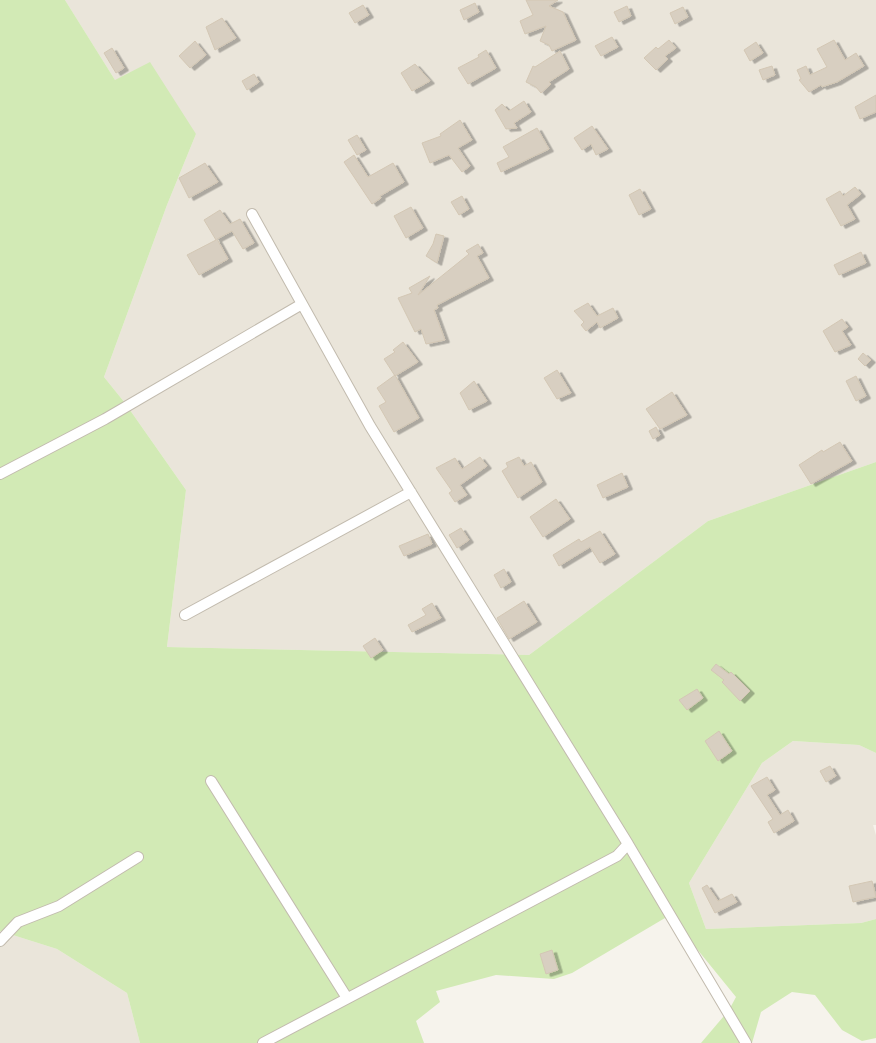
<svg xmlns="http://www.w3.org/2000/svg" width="876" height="1043" font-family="'IBM Plex Sans',sans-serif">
<defs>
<filter id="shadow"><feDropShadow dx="4.5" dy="2.5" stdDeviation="0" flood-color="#0004"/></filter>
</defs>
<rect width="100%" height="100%" fill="#f6f3ec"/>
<!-- residential -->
<path fill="#eae5da" d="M65,0H876V462L708,521L529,655L167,647L186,490L125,403L104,377L167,205L196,134L115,80Z
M793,741L859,745L876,753V825H873L876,835V919L861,923L706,929L689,883L762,763Z
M0,931L57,949L127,993L140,1043H0Z"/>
<!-- green -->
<path fill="#d2eab5" d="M0,0H65L115,80L150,62L196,134L167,205L104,377L125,403L186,490L167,647L529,655L708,521L876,462V753L859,745L793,741L762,763L689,883L706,929L861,923L876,919V1038L862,1041L842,1030L815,995L792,992L761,1012L752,1043H701L729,1010L736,997L675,922L665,918L572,973L554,979L496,975L436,991L440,1002L416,1021L424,1043H140L127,993L57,949L0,931Z"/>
<!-- building -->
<path fill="#d8cfc1" stroke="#d3c7b4" filter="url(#shadow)" d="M526,0H558L549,6L563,12L576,40L552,51L549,45L540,41L546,26L525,34L520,21L533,15Z
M475,3L479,12L464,20L460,10Z
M363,5L369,15L355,23L349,13Z
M627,6L631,16L619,22L614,12Z
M683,7L688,17L675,24L670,13Z
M222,18L236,38L215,50L206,27Z
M612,37L618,47L601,56L595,46Z
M669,40L676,48L665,56L668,59L656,70L644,58L656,47L658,49Z
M834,40L845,60L856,53L864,66L837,82L822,87L821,85L809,92L799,80L801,79L797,70L806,66L810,75L827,67L817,49Z
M195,41L206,55L190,68L179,56Z
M756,42L763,53L750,61L744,50Z
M112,48L124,68L116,73L104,53Z
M486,50L496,68L468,84L458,68L479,57L478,55Z
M560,51L569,69L549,82L551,84L541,93L536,87L526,82L533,66L535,67Z
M415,64L430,81L412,91L401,73Z
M772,66L775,75L763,80L759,70Z
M254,74L259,82L247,90L242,81Z
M876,95V112L860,119L855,107Z
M524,101L531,112L514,123L517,128L506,129L495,110L502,104L509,111Z
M460,120L472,140L458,148L470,166L462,172L449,155L430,163L422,143L441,136L440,134Z
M592,126L608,149L596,155L591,144L582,150L574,138Z
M537,128L549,149L501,172L497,163L509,157L503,147Z
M357,135L366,150L357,155L348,140Z
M354,155L368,177L393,163L404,182L380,196L381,198L372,204L344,162Z
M205,163L218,182L189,198L179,178Z
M855,187L861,194L847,205L855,219L841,226L826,199L840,191L843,196Z
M640,189L651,209L639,215L629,195Z
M462,196L469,209L459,215L451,202Z
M411,207L423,228L406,238L394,216Z
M220,210L230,224L240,219L254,243L243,249L232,231L217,239L228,259L199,275L187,255L216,240L204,220Z
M436,234L444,236L437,263L426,256L433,244Z
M478,244L483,253L477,256L489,278L437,305L438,308L434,310L445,340L426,344L421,329L415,332L398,298L412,293L409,288L430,276L418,295L469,254L466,251Z
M861,252L866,263L839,275L834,265Z
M588,303L597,316L613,308L618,318L600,328L597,322L586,331L581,325L584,322L574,311Z
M842,319L848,327L842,331L851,345L835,352L823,331Z
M403,342L418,362L395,376L384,359L395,352L393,350Z
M863,353L871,360L865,366L858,359Z
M557,370L571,393L557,399L544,378Z
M395,375L419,418L394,432L379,406L386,402L377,388Z
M856,376L866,396L856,401L846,381Z
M474,381L487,401L469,410L460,393Z
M672,392L687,415L660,429L646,409Z
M656,427L660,435L653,439L649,431Z
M840,442L852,461L811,484L799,465L822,450L823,452Z
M480,457L487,466L460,485L467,495L455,502L449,493L452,491L436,468L455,458L462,469Z
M519,457L524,466L531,462L542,482L518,498L502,471L508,467L506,463Z
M622,473L628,487L603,498L597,485Z
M556,499L570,519L543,537L530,517Z
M461,528L469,540L457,548L449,535Z
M600,531L615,554L600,563L590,547L559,566L553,555L579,539L581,542Z
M428,534L432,544L404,556L399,546Z
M504,569L511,582L501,588L494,575Z
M524,601L537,622L509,639L497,618Z
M432,603L441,618L412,632L408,625L426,615L422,609Z
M375,638L383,650L371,658L363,646Z
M716,664L729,674L731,672L750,691L740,701L722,682L724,680L711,670Z
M697,689L703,698L687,710L679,700Z
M719,731L732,751L718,761L705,741Z
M830,766L836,776L826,782L820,771Z
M767,777L775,790L767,795L780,815L788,810L794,821L774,833L768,822L773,819L751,786Z
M872,881L876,897L853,902L849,886Z
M707,885L718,901L732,894L737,902L715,913L702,888Z
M552,950L558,970L546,974L540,954Z"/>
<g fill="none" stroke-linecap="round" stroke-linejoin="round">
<defs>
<path id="street" d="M252,214L370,426L628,844L617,856L263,1043
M0,474L105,419L302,304
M185,615L411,492
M211,781L347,998
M628,844L746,1043
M0,941L18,922L59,906L138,857"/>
</defs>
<!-- street casing -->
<use href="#street" stroke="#c2bbae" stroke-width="12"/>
<!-- street -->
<use href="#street" stroke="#fff" stroke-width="10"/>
</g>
</svg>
